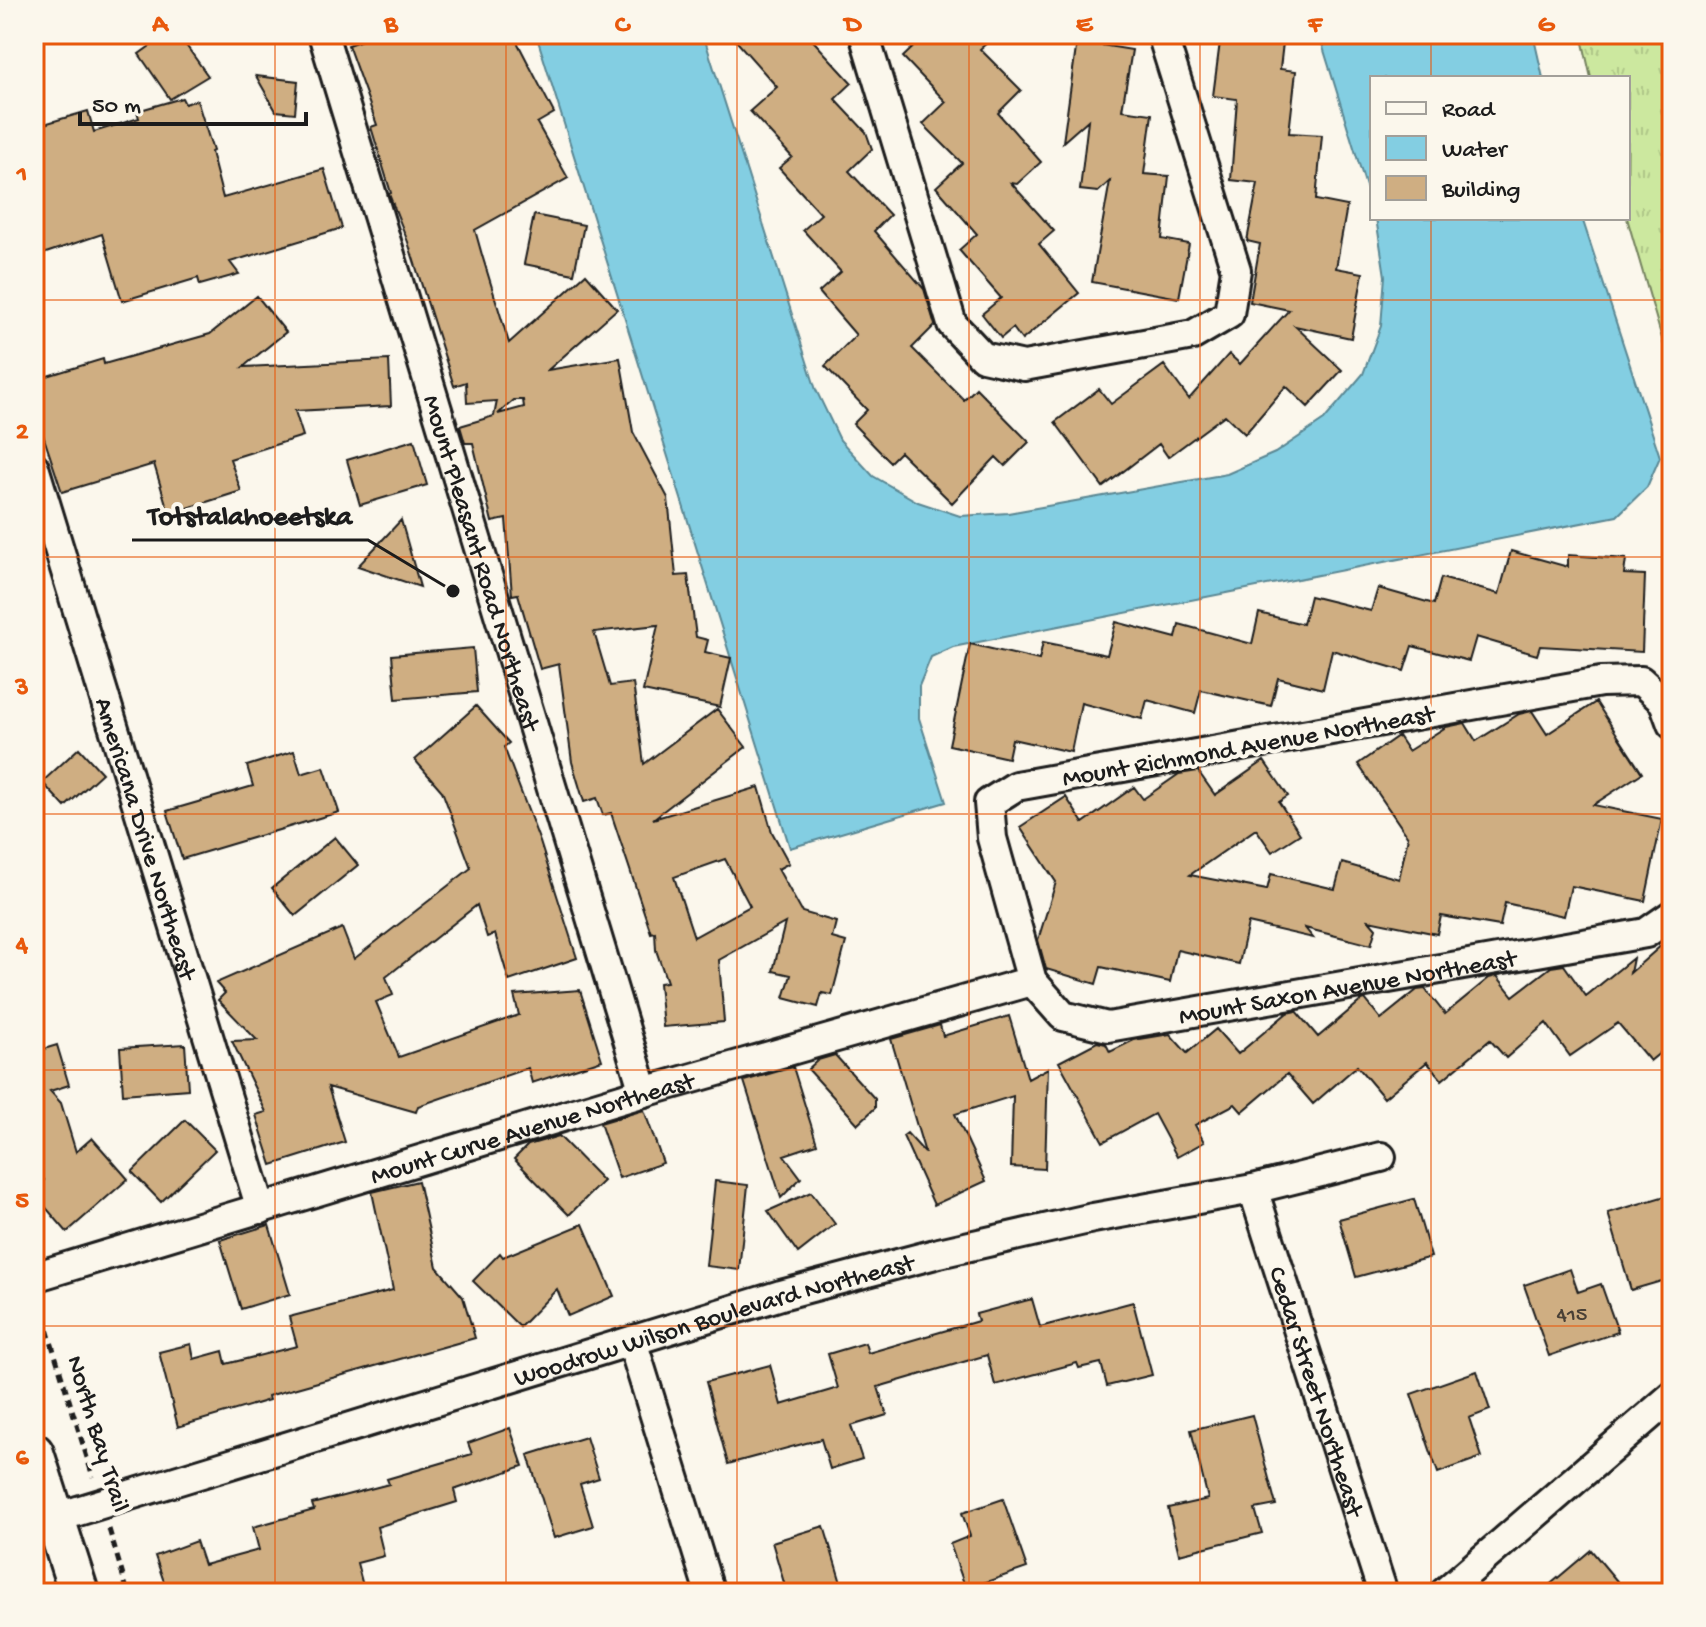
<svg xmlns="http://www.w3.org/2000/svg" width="1706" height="1627" font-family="'Gochi Hand',sans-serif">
<defs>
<pattern id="grass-tufts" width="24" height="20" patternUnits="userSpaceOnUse" patternTransform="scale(2)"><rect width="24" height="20" fill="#cce89f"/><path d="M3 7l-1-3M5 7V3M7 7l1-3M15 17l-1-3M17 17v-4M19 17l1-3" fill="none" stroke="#afc688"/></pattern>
</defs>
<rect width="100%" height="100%" fill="#fbf7ec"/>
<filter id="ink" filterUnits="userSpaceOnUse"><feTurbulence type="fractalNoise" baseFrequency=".0125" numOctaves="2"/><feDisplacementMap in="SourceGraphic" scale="16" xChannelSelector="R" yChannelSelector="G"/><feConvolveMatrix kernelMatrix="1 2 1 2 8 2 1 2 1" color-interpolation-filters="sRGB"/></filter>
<g filter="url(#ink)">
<!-- grass -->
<path fill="url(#grass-tufts)" stroke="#74825e" stroke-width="2" d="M1581,34H1672V373L1627,218L1628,78H1591Z"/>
<!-- water -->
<path fill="#83cee2" stroke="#5a8793" stroke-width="2" d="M536,34H703L816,390L840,440L873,476L918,502L960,516L1008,513L1227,474L1275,453L1324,420L1363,374L1381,326L1385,276L1376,218H1582L1660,457L1647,487L1617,516L953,647L931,657L919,686V718L946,802L790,848Z
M1319,34H1533L1543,78H1372V206Z"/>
<!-- building -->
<path fill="#cfae82" stroke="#1c1c1c" stroke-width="2" fill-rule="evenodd" d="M167,34H178L208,76L170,99L139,54Z
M378,34H513L554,113L537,123L568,178L475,230L482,255L509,343L586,274L617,309L548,370L620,358L633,432L668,498L676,576L688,575L696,637L708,640L705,652L731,658L720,707L643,691L658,625L594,632L610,686L633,683L644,764L717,709L746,747L653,819L759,787L772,832L789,863L778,869L802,912L836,922L832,938L846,942L832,995L822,993L818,1007L784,998L791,975L773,971L785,923L719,960L724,1022L663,1027L659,983L667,982L656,950L655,932L651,933L611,813L603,815L597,798L584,802L572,762L559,664L540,669L518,594L512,595L506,519L492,522L473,443H465L460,426L494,416L497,401L467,403L466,382L454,386L408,242L389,194L391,193L371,127L377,125L348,45ZM514,400H523L524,407L498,414ZM725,859L750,906L694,937L674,877Z
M730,34H807L852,83L835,99L866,132L872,149L849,171L890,215L874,231L924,289L935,325L912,348L964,400L976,388L1029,442L1005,466L996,457L952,503L900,452L890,462L853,424L867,410L825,366L856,335L819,292L841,272L803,230L821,214L779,168L792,157L750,111L777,87Z
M927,34H997L980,49L1021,90L998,113L1041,162L1017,184L1011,183L1054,231L1039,244L1079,293L1022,340L1013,328L1001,338L982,314L1001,298L959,250L977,234L936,187L962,163L923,124L946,102L903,57Z
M1221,34H1284L1280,69L1296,71L1289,133L1322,135L1316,200L1347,206L1336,268L1363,273L1351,338L1295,326L1342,370L1308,407L1286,386L1245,434L1225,415L1168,457L1159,444L1103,487L1055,422L1099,389L1111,404L1164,365L1189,399L1229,354L1240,364L1289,310L1250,302L1260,244L1247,241L1258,183L1231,180L1237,99L1213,96Z
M1077,41L1132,50L1122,110L1152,114L1144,174L1169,176L1162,239L1189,244L1179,298L1092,282L1110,181L1098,192L1080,190L1088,120L1063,142Z
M256,76L298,81L295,113L276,111Z
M182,98L185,104L197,100L213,151L211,152L223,198L324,169L342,228L230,262L239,274L200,285L198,278L122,301L102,234L34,257V127L88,111L94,132L139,118L137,111Z
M534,215L584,225L574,274L524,264Z
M257,296L286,332L243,367L389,360L391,406L295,411L303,436L230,459L241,491L169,514L154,464L62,492L34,408V380L103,359L104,364L210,334Z
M414,440L427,485L360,505L347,460Z
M401,520L420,587L358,566Z
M1511,551L1568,567V555L1626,559L1624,574L1645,575L1642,652L1540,646L1537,655L1476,637L1469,661L1412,646L1404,671L1332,650L1323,689L1278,678L1271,706L1201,690L1195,713L1147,700L1142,719L1081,703L1071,752L1012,739L1008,758L949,745L970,644L1039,660L1043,642L1107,655L1116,622L1176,638L1179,624L1252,644L1259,613L1303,624L1310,596L1371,611L1378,588L1434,604L1441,578L1499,594Z
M473,648L477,692L396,699L392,655Z
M1596,702L1642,773L1593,805L1662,819L1645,901L1571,886L1564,916L1505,903L1500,926L1441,916L1437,934L1369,920L1376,928L1371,945L1305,928L1313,938L1248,923L1239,964L1177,950L1170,982L1101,967L1096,984L1046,969L1038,940L1056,882L1020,827L1066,797L1083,823L1134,787L1143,799L1179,774L1198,771L1215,795L1264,761L1288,796L1279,802L1300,834L1272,852L1256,829L1190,875L1267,890L1271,874L1335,889L1342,863L1399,879L1408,837L1358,764L1398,736L1408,751L1446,727L1465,723L1476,741L1519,714L1532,711L1547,734Z
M476,706L509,743L504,747L540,842L577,958L509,981L495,934L487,937L477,905L386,977L393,995L376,1002L399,1057L519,1015L514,995L580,990L602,1060L532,1083L528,1068L418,1106L416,1112L328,1087L345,1142L272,1165L256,1115L266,1112L232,1041L257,1040L218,1000L225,993L216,983L342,928L354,959L471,868L442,791L415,760Z
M79,748L102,773L65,807L42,782Z
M294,751L301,774L324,767L339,812L182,859L167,811L253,786L247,766Z
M335,837L358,865L295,916L272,888Z
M1672,936V1043L1650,1061L1618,1023L1570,1056L1546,1023L1506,1058L1490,1040L1442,1080L1427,1062L1384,1098L1357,1066L1313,1104L1287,1074L1242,1112L1235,1104L1195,1125L1204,1142L1177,1157L1154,1114L1103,1142L1059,1062L1097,1042L1106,1044L1110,1052L1134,1040L1170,1034L1187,1053L1216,1029L1238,1054L1287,1013L1296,1011L1318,1037L1362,1000L1365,999L1381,1019L1417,990L1425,989L1445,1014L1489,978L1497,976L1513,996L1551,967L1564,965L1586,996L1633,958L1630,973Z
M1009,1016L1028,1079L1048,1068L1045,1169L1011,1167L1013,1096L955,1114L986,1181L934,1205L903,1136L907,1133L925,1153L891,1039L940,1025L943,1036Z
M185,1044L188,1089L123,1094L120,1048Z
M57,1045L69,1085L50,1091L61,1103L76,1152L92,1138L128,1179L67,1232L34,1194V1189L44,1180L34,1168V1052Z
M835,1055L875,1099V1108L858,1124L808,1069L818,1060Z
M793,1067L817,1144L784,1155L801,1178L781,1198L744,1081Z
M644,1110L663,1163L619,1178L600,1123Z
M185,1120L215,1150L161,1202L132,1172Z
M559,1136L603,1181L569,1215L514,1159L528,1145Z
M418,1181L437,1267L463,1297L475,1338L268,1396L269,1400L178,1427L159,1352L191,1344L194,1359L223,1351L226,1364L297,1346L289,1317L393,1290L372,1192Z
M715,1181L748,1185L739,1270L706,1266Z
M811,1192L835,1224L798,1253L768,1211Z
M1672,1194V1278L1631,1290L1608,1213Z
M1414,1199L1431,1257L1356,1277L1339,1219Z
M583,1224L614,1296L568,1316L557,1289L520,1327L473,1281L500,1253L503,1257Z
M269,1225L290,1294L241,1309L220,1240Z
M1570,1269L1578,1292L1601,1284L1618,1332L1549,1356L1524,1285Z
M1032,1299L1040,1327L1133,1302L1152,1375L1107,1386L1101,1363L1079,1368L1077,1363L995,1385L987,1355L878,1387L887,1415L851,1426L862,1459L830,1469L821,1439L728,1464L706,1382L770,1365L781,1405L838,1388L828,1354L865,1343L868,1353L978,1321L976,1314Z
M1477,1371L1490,1410L1469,1418L1482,1457L1438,1473L1411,1394Z
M1252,1415L1276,1505L1255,1509L1262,1533L1179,1554L1168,1508L1208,1499L1191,1430Z
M510,1428L523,1466L454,1490L457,1502L377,1527L384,1556L357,1563L363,1586L335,1593H168L155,1556L196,1541L204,1565L259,1550L253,1527L314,1510L312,1504L389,1484L387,1479L472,1454L468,1443Z
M586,1437L599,1478L580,1484L593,1526L554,1538L528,1455Z
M1003,1499L1027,1568L966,1589L950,1544L970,1536L962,1513Z
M824,1526L844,1593H787L772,1542Z
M1591,1550L1627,1593H1540Z"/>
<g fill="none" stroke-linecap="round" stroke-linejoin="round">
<defs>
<g id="street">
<path id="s1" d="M323,34L644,1092"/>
<path d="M864,34L952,324L983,357L1024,366L1193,335L1229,314L1236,270L1162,34"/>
<path id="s2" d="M34,467L261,1209"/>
<path id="s3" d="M1672,724L1664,702L1641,681L1601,682L1016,786L989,803L992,838L1032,981L1063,1016L1108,1027L1646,933L1672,915"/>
<path id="s4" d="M1253,1189L1383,1593"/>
<path id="s5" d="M34,1277L644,1092L1032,981"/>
<path d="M632,1341L710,1593"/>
<path id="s6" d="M55,1518L781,1295L939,1253L1093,1218L1253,1189L1381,1157"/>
<path d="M1444,1593L1672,1396"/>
</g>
<path id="secondary" d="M34,1453L79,1593"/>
</defs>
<!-- street casing -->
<use href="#street" stroke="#1c1c1c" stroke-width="34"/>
<!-- secondary casing -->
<use href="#secondary" stroke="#1c1c1c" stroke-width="44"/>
<!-- path -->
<path stroke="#1c1c1c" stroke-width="5" stroke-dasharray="8 6" stroke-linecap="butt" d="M39,1303L93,1477
M109,1529L128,1593"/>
<!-- street -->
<use href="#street" stroke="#fbf7ec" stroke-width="28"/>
<!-- secondary -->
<use href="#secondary" stroke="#fbf7ec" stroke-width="38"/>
</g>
</g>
<!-- grid -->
<path fill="none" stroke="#e8590c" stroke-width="2" stroke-opacity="0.55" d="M275,34V1593M506,34V1593M737,34V1593M969,34V1593M1200,34V1593M1431,34V78M1431,218V1593M34,300H1672M34,557H1672M34,814H1672M34,1070H1672M34,1326H1672"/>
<g text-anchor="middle" stroke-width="8" stroke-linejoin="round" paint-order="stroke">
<!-- number labels -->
<g font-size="22" fill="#494036">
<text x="1572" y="1320">415</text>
</g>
<!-- street labels -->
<g font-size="26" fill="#1c1c1c" stroke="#fbf7ec">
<text dy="9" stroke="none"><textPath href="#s1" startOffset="552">Mount Pleasant Road Northeast</textPath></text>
<text transform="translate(1248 744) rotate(-10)" y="9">Mount Richmond Avenue Northeast</text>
<text dy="9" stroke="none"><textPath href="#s2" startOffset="388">Americana Drive Northeast</textPath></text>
<text dy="9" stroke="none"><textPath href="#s3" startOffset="1240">Mount Saxon Avenue Northeast</textPath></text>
<text dy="9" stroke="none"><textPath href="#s5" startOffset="520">Mount Curve Avenue Northeast</textPath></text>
<text dy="9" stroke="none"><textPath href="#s6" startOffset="688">Woodrow Wilson Boulevard Northeast</textPath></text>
<text dy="9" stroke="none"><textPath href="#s4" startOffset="212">Cedar Street Northeast</textPath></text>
<text transform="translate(100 1433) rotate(73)" y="9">North Bay Trail</text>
</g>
</g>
<!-- callouts -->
<path fill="none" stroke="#1c1c1c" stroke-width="3" d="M453 591L368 540H132"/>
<circle fill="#1c1c1c" stroke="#fbf7ec" stroke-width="3" cx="453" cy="591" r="8"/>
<g font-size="28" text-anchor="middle" font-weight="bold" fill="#1c1c1c" stroke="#fbf7ec" stroke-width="8" stroke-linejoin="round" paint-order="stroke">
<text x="250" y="524">Totstalahoeetska</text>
</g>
<!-- margin -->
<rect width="1706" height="1627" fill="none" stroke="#fbf7ec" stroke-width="88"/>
<!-- legend -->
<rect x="1370" y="76" width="260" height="144" fill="#fbf7ec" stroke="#a29f99" stroke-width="2"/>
<rect x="1386" y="102" width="40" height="12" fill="#fbf7ec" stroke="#a29f99" stroke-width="2"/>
<text x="1442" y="116" font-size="24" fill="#1c1c1c">Road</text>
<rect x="1386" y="136" width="40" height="24" fill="#83cee2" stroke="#a29f99" stroke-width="2"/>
<text x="1442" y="156" font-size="24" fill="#1c1c1c">Water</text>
<rect x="1386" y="176" width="40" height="24" fill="#cfae82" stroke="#a29f99" stroke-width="2"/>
<text x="1442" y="196" font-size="24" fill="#1c1c1c">Building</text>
<!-- scale -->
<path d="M80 112v12h226v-12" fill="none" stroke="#1c1c1c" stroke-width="4"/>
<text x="92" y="112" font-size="24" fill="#1c1c1c" stroke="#fbf7ec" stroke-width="6" paint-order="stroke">50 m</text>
<rect x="44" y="44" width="1618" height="1539" fill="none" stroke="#e8590c" stroke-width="3"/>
<g font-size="26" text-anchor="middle" font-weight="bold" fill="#e8590c">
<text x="160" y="31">A</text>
<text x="391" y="31">B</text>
<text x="622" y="31">C</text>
<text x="853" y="31">D</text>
<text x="1084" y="31">E</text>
<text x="1315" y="31">F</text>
<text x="1546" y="31">G</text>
<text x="22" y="181">1</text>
<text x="22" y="438">2</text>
<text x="22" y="694">3</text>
<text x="22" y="951">4</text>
<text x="22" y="1207">5</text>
<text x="22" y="1464">6</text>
</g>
</svg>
